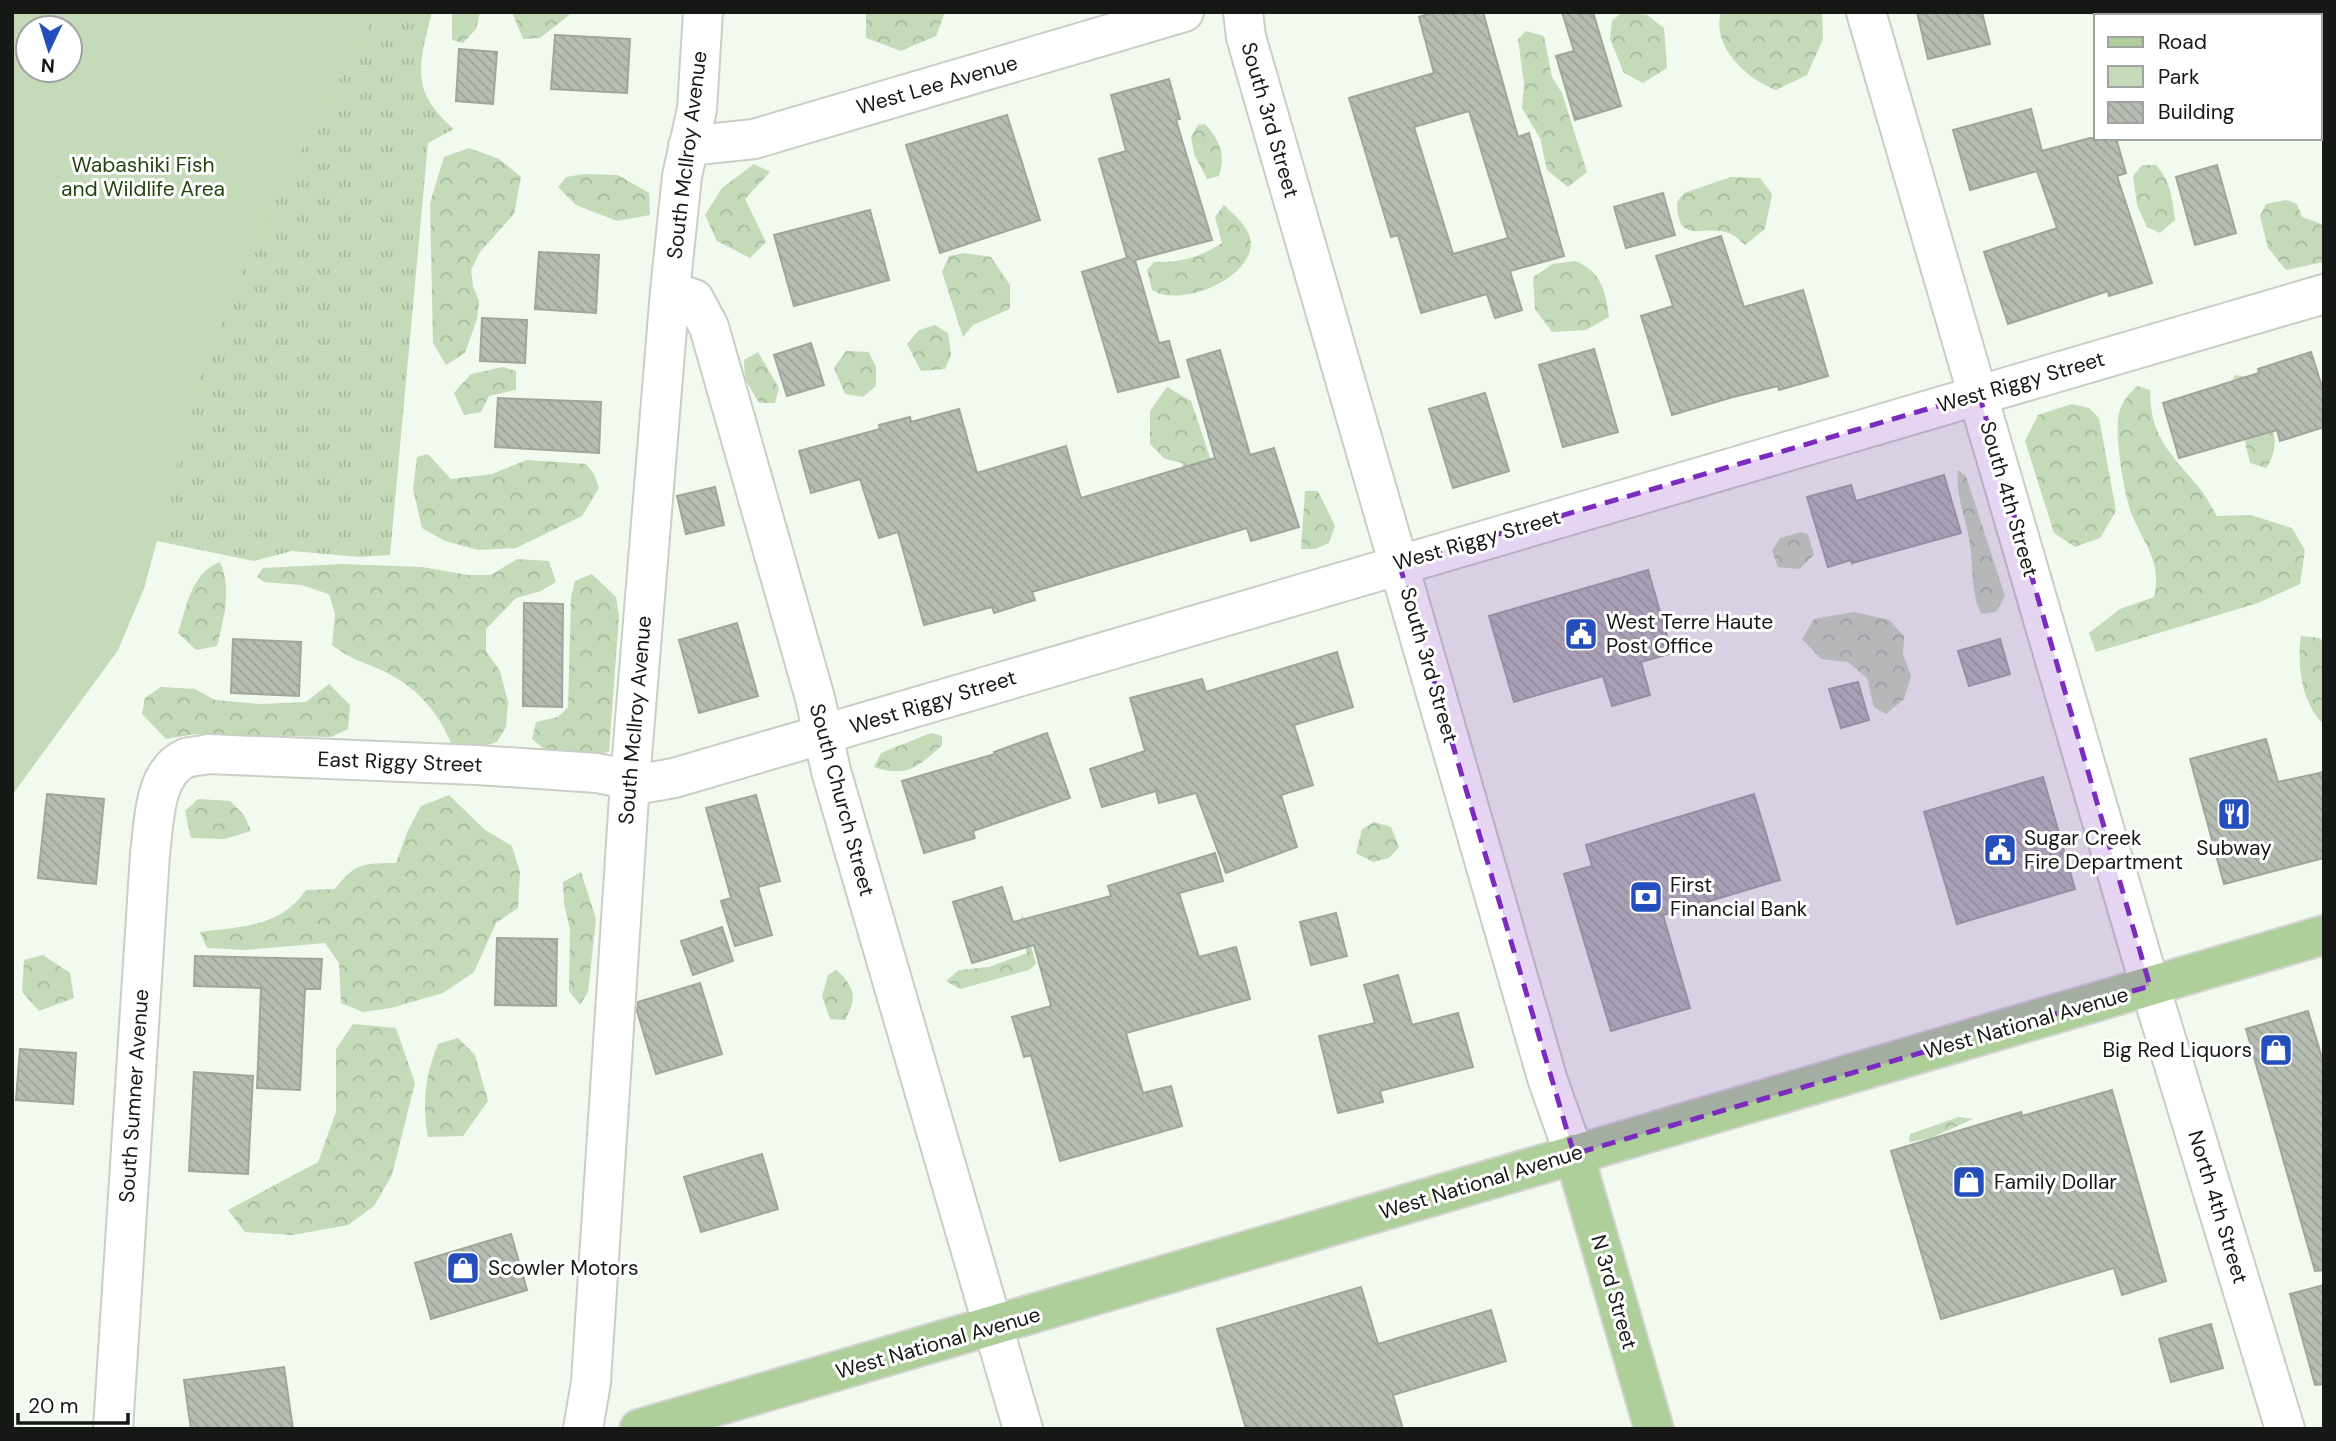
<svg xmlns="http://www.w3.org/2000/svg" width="2336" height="1441" font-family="'DM Sans',sans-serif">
<defs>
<pattern id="grass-tufts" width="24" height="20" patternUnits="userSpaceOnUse" patternTransform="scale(1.75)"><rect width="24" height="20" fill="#c4dab8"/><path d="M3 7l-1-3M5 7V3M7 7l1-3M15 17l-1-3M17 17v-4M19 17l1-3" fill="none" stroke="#a8ba9d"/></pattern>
<pattern id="forest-crowns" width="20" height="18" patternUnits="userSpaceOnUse" patternTransform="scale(1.75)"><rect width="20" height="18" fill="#c4dab8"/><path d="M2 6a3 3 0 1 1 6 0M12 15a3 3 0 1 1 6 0" fill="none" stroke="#a8ba9d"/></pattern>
<pattern id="building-back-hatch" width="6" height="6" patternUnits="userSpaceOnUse" patternTransform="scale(1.75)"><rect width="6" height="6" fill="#b6bdb3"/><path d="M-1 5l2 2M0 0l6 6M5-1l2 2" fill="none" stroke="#9ca299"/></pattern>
</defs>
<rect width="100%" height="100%" fill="#f2f9ee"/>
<!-- grass -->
<path fill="url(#grass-tufts)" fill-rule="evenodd" d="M12,12H432C419,64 409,91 454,129L428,143L390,555L360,557L292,551L254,561L157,541L144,588L118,650L12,795ZM28,28H70V70H28Z"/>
<!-- forest -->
<path fill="url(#forest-crowns)" d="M452,12H480L476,29L463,43L452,40Z
M512,12H573L540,38L523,39Z
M866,12H945L936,36L901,51L866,38Z
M1622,12L1647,15L1664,28L1667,68L1643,83L1624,73L1610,39L1612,21Z
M1721,12H1822L1823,39L1807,75L1776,90C1747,79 1711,47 1721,12Z
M1526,31L1544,36L1552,77L1562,93L1587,172L1568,187L1547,170L1540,138L1522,108L1524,83L1518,39Z
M1205,124C1220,141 1226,154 1219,176L1207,179L1194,154L1191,137L1198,125Z
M469,148L499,159L521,177L514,214L480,252L471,270L473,286L479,301L477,319L465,353L446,365L433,343L430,203L444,157Z
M754,164L770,172L745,199L766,242L750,258L717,241L705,215L722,188Z
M2142,165H2156C2171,182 2172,197 2175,220L2160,233L2147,227L2137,205L2133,176Z
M584,174L618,175L649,193L650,215L617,221L576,205L558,187L566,177Z
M1731,177L1760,178L1772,194L1765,229L1745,245C1741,242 1736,236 1731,234C1707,222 1677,249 1677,202L1684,193Z
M2286,200L2297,204L2302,217L2324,225V262L2286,270L2268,248L2260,216L2266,204Z
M1224,205C1234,215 1251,228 1251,244C1250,280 1179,308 1152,290L1147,270L1154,262C1180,263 1200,257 1222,243L1215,217Z
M964,253L991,257L1010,285V309L973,325L963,337L942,272L949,256Z
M1575,261C1601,271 1606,291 1609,317L1586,330L1552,332L1535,309L1533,277L1553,264Z
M935,325L948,333L951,355L945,369L921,371L907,344L919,330Z
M846,351L869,352L876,367V386L863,397L845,394L834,368Z
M758,352L779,388L775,403H759L745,379L744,360Z
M503,367L516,371V390L489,396L481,412L464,415L454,393L471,374Z
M2235,375L2248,377C2263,404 2288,438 2266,468L2250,463L2231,383Z
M2137,386L2150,390C2150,435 2168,450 2195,483C2204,492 2210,505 2217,516L2251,515L2292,528L2305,550L2300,584L2258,603L2096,652L2089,633L2120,609L2154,597C2162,563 2145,545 2132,515C2124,496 2114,433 2119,413C2123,400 2128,395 2137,386Z
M1167,387L1191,401L1214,469L1188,489L1182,463L1165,459L1150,444V411Z
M2072,404L2089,408L2099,418L2116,511L2100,538L2075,547L2054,533L2025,441L2038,415Z
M428,454L451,479L492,474L527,460L586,464L594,474L599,488L582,516L516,548L478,550L445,541L422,528L413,489L417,457Z
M1958,470L1966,476L2005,596L1996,612L1981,614C1970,590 1974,564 1969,539C1965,515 1955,494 1958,470Z
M1305,491H1318L1335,526L1329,543L1315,549H1301Z
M1801,532L1808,534L1814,555L1799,569L1778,567L1772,551L1780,538Z
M517,559L549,561L556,582L541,591L516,598L486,629V651L500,671L508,702L506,727L497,742L479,748L452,745C438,711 415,685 381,670C361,661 350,659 332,645L335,614L329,594L301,585L264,582L257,577L263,568L342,564L422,567L468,575H491Z
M220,562C232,589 224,618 217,646L196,650L178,633C187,606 191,573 220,562Z
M592,574L616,597L619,616L609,752L589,755L550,754L532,739L536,722L558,717L568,707L571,597L575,581Z
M1854,612L1889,620L1904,636L1903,654L1911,676L1904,699L1886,714L1874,707L1867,678L1848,662L1821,659L1802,639L1814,619Z
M2301,636L2320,638L2324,643V724C2301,704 2297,663 2301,636Z
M329,684L350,705L348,729L331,737L195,734L166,739L142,714L145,698L161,687L195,689L215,700L260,704L306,702Z
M931,733L942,736V745C919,767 906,778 874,767L881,753Z
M449,795L485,830L512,846L520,872L518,908L496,923L474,972L443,993L391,1008L363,1012L341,1003L339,963L325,943L245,950L207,948L200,932C243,926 279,928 306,890L335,889C354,863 365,863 396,863L408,830L421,806Z
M198,799L230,801L244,815L251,831L224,839L191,838L185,811Z
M1374,822L1391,827L1399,847L1389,858L1373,862L1356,853L1362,829Z
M581,872L596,919L588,992L580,1005L569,991L570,929L564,904L563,882Z
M1022,913L1036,964L1029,970L960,989L946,981L959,970L989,967L1027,953L1020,927Z
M43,955L70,973L74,998L39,1011L22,992L24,960Z
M836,970C856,987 857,998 845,1020L830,1019L822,996L828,975Z
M353,1024L396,1028L415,1083L392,1175L374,1206L348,1225L293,1235L245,1232L228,1210L318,1162L336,1112V1049Z
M458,1038L475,1055L488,1101L463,1136L428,1137C422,1104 425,1075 438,1044Z
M1959,1117L1973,1119L1931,1138L1909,1142L1910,1134Z"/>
<!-- park -->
<path fill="#c4dab8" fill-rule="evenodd" d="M12,12H376L278,193L226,310L197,389L144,588L118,650L12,795ZM28,28H70V70H28Z"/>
<!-- building -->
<path fill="url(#building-back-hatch)" stroke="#a0a69c" stroke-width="2" fill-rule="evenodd" d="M1435,12H1483L1518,137L1529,133L1564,256L1510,271L1522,310L1495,318L1487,294L1421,313L1398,235L1391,237L1349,98L1434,73L1419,17ZM1469,111L1508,238L1453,254L1414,127Z
M1562,12H1593L1621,106L1575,120L1556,56L1574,51Z
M1917,12H1982L1990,44L1928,59Z
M555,35L630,39L627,93L551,89Z
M459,49L497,52L493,104L456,101Z
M1169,79L1180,119L1176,120L1212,240L1135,260L1159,343L1169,341L1179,377L1118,392L1082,272L1127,258L1099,159L1126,151L1111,95Z
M2031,109L2042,151L2090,138H2116L2126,173L2117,176L2152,283L2109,296L2108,291L2008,324L1984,252L2057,228L2037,171L1970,190L1953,130Z
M1007,115L1040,220L940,253L906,145Z
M2217,165L2236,233L2195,245L2176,177Z
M1663,193L1675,235L1626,248L1614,207Z
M870,210L889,280L794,306L774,235Z
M1721,236L1744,307L1803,290L1828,376L1779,390L1778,386L1733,397L1672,415L1641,316L1673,306L1656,256Z
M539,252L599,255L596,313L535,309Z
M482,318L527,320L525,363L480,361Z
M811,343L824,385L787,396L774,355Z
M1594,349L1618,432L1563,447L1539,365Z
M1220,350L1250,455L1274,448L1299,527L1251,541L1247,528L1032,592L1035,600L994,613L992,607L924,625L898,532L879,538L860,479L811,493L799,451L880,429L879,425L910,417L911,422L959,409L977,473L1066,446L1081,498L1215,458L1187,360Z
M2311,352L2324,393V427L2280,441L2277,430L2179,458L2163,403L2259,373L2258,369Z
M1485,393L1509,471L1453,488L1429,409Z
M498,398L601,402L599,453L495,447Z
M1944,475L1961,533L1852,563L1851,560L1828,567L1807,497L1851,485L1856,501Z
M715,487L724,525L686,534L677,496Z
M1648,570L1672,653L1641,662L1650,695L1612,706L1603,676L1514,702L1489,616Z
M524,603L563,604L562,707L523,706Z
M737,623L758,696L699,713L679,640Z
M233,639L301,642L299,696L231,693Z
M2000,639L2010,674L1969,686L1958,651Z
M1337,652L1353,707L1294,725L1313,785L1281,795L1297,847L1226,873L1196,793L1159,803L1156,791L1102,807L1090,769L1145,751L1130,698L1202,679L1206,692Z
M1858,682L1869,720L1841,728L1829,689Z
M1047,733L1070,798L973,831L975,838L924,853L902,781L995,754L994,752Z
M2266,739L2278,782L2324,772V858L2224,884L2190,759Z
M2043,777L2075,889L1957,924L1924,812Z
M47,794L104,799L96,884L38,878Z
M1754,794L1780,880L1663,915L1690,1008L1611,1031L1564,874L1592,866L1586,845Z
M756,795L780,881L758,887L772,935L735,946L721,901L731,898L706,808Z
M1215,853L1223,881L1179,893L1199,957L1236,947L1250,999L1126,1033L1143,1093L1171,1086L1182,1126L1060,1161L1031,1055L1024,1057L1012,1017L1051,1006L1034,945L972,963L953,902L1002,887L1013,922L1111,896L1108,886Z
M1336,913L1347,956L1311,965L1300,922Z
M722,927L733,961L693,975L681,941Z
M497,938L557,939L556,1006L495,1005Z
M195,956L322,959L320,989H305L300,1090L257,1088L261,988L194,986Z
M1398,975L1412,1025L1458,1013L1473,1067L1380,1091L1383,1102L1338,1113L1319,1036L1375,1023L1364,985Z
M700,983L722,1054L656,1074L637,1011L638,1002Z
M2308,1011L2324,1065V1270L2315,1271L2246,1029Z
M20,1049L76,1053L73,1104L16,1100Z
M194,1072L253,1076L248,1174L189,1171Z
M2112,1090L2166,1281L2122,1295L2114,1268L1941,1319L1891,1151L2021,1112L2022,1116Z
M762,1154L778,1209L701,1232L684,1177Z
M511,1234L527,1290L431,1319L415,1263Z
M2324,1285V1384L2315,1385L2290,1294Z
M1361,1287L1378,1344L1491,1310L1506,1361L1393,1395L1403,1429H1246L1217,1329Z
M2211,1324L2223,1368L2171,1382L2159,1339Z
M284,1367L293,1429H191L184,1380Z"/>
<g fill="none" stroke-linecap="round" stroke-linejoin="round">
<defs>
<path id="street" d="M1243,12L1246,37L1548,1081L1574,1154
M1866,12L2150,986L2285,1429
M688,146L754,139L1184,12
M670,291L694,299L709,327L815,698L831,771L1023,1429
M113,1429L150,854C154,825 153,772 186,758C192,756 201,756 208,754L477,765L597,773L646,783L674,778L2324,294
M583,1429L591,1382L630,781L670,291L682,176L697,109L703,12"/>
<path id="primary" d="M1574,1154L1654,1429
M639,1429L2324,935"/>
</defs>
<!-- street casing -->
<use href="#street" stroke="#c9cfc5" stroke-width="42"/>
<!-- primary casing -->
<use href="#primary" stroke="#d5d5d5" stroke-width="42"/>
<!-- street -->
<use href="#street" stroke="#fff" stroke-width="38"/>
<!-- primary -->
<use href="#primary" stroke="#aece9a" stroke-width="38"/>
</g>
<!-- marked area -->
<path fill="#7b2cbf" fill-opacity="0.2" stroke="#7b2cbf" stroke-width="5" stroke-dasharray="14 9" stroke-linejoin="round" d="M1979,394L2150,986L1574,1154L1399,563Z"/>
<!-- icons -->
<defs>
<symbol id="civic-square" viewBox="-11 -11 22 22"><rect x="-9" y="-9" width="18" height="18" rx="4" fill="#244ebc" stroke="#fff"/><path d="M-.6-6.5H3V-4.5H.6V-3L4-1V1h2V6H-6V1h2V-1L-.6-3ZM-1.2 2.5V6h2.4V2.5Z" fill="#fff"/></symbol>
<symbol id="restaurant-square" viewBox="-11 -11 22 22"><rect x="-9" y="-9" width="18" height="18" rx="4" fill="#244ebc" stroke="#fff"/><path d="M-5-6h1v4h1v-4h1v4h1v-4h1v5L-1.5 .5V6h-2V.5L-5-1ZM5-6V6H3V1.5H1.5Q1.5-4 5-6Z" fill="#fff"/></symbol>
<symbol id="bank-square" viewBox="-11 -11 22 22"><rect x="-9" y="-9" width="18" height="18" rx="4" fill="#244ebc" stroke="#fff"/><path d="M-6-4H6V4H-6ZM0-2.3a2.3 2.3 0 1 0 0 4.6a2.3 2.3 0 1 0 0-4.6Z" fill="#fff"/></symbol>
<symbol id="shop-square" viewBox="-11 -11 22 22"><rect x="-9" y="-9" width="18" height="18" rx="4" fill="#244ebc" stroke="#fff"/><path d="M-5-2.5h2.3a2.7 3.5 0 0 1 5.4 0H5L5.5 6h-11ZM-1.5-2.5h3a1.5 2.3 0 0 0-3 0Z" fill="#fff"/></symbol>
</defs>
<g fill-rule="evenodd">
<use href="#civic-square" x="1562" y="615" width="38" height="38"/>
<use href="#restaurant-square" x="2215" y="795" width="38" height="38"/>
<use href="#civic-square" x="1981" y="831" width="38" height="38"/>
<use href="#bank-square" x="1627" y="878" width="38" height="38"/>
<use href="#shop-square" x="2257" y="1031" width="38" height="38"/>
<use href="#shop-square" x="1950" y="1163" width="38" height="38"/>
<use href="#shop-square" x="444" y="1249" width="38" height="38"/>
</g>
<g text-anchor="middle" stroke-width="6" stroke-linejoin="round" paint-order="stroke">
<!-- street labels -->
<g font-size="21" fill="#151814" stroke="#fff">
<text transform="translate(937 85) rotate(-16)" y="7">West Lee Avenue</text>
<text transform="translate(1270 120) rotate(74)" y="7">South 3rd Street</text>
<text transform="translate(687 155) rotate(-83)" y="7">South McIlroy Avenue</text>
<text transform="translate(2021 382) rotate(-16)" y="7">West Riggy Street</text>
<text transform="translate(2009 499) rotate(74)" y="7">South 4th Street</text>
<text transform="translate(1477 540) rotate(-16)" y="7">West Riggy Street</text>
<text transform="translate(1429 665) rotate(74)" y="7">South 3rd Street</text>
<text transform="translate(933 702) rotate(-17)" y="7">West Riggy Street</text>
<text transform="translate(635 720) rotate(-85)" y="7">South McIlroy Avenue</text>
<text transform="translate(400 762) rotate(2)" y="7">East Riggy Street</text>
<text transform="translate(842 800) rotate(75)" y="7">South Church Street</text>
<text transform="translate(2026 1023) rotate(-16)" y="7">West National Avenue</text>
<text transform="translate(134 1096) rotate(-86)" y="7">South Sumner Avenue</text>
<text transform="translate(1481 1182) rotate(-17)" y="7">West National Avenue</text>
<text transform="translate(2218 1207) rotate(73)" y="7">North 4th Street</text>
<text transform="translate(1614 1292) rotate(74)" y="7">N 3rd Street</text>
<text transform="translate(938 1343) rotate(-16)" y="7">West National Avenue</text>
</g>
<!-- park labels -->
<g font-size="21" fill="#254311" stroke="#fff">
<text x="143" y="172">Wabashiki Fish<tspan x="143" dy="24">and Wildlife Area</tspan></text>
</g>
<!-- poi labels -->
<g font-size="21" fill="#151814" stroke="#fff" text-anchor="start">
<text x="1606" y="629">West Terre Haute<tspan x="1606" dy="24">Post Office</tspan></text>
<text x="2024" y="845">Sugar Creek<tspan x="2024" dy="24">Fire Department</tspan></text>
<text x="2234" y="855" text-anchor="middle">Subway</text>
<text x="1670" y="892">First<tspan x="1670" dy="24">Financial Bank</tspan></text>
<text x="2252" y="1057" text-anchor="end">Big Red Liquors</text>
<text x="1994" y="1189">Family Dollar</text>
<text x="488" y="1275">Scowler Motors</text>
</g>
</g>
<!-- border -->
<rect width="2336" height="1441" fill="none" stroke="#151814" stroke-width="28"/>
<!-- legend -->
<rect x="2094" y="14" width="228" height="126" fill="#ffffff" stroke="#a1a3a1" stroke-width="2"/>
<rect x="2108" y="37" width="35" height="10" fill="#aece9a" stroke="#a1a3a1" stroke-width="2"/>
<text x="2158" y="49" font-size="21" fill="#151814">Road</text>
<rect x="2108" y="66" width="35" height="21" fill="#c4dab8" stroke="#a1a3a1" stroke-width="2"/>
<text x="2158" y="84" font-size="21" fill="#151814">Park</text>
<rect x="2108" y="102" width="35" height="21" fill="url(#building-back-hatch)" stroke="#a1a3a1" stroke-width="2"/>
<text x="2158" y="119" font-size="21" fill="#151814">Building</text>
<!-- north arrow -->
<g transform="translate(49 49) rotate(184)"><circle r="33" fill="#ffffff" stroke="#a1a3a1" stroke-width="2"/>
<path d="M0-5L12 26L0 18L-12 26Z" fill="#244ebc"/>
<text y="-10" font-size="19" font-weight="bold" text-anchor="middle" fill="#151814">N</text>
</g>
<!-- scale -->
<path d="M18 1413v10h110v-10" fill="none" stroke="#151814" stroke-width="3.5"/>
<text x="28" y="1413" font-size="21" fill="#151814" stroke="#ffffff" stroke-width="5" paint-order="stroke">20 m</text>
</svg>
